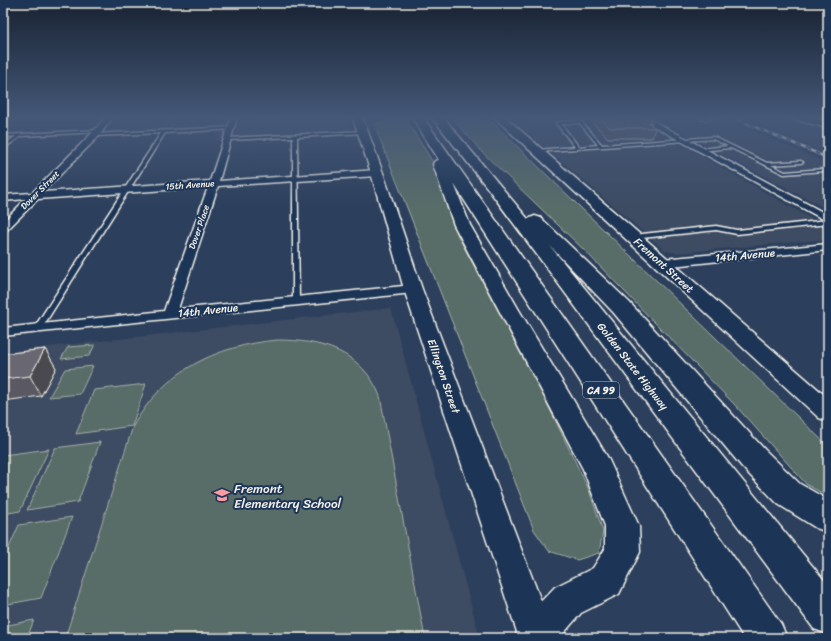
<svg xmlns="http://www.w3.org/2000/svg" width="831" height="641" font-family="Sriracha,sans-serif">
<rect width="100%" height="100%" fill="#2c3f5c"/>
<filter id="ink" filterUnits="userSpaceOnUse"><feTurbulence type="fractalNoise" baseFrequency=".025" numOctaves="2"/><feDisplacementMap in="SourceGraphic" scale="8" xChannelSelector="R" yChannelSelector="G"/><feConvolveMatrix kernelMatrix="1 2 1 2 8 2 1 2 1" color-interpolation-filters="sRGB"/></filter>
<g filter="url(#ink)">
<!-- built -->
<path fill="#3e4b63" d="M127,119H340L346,120L351,131L217,141V131L105,138L118,122Z
M535,119L632,120L643,123L828,228V239L677,253L665,251L522,127L518,122Z
M727,119L828,164V210L662,122L664,120Z
M749,121H797L828,128V154Z
M391,308L480,638H3V352Z"/>
<!-- green -->
<path fill="#586d68" stroke="#a6afa8" d="M405,118L436,167L458,236L542,393L589,490L603,531L599,553L577,560L549,551L534,530L374,124L391,119Z
M453,119H475L493,123L828,446V496L807,485L734,404L584,250L482,152Z
M277,340C321,340 362,351 380,396L425,638H65L133,426C164,371 215,346 277,340Z
M95,345L89,356L61,359L68,347Z
M93,366L80,394L49,397L65,369Z
M146,384L132,426L76,434L94,390Z
M100,442L78,502L27,510L55,448Z
M49,449L20,511L3,514V455Z
M72,517L41,598L3,605V561L19,525Z
M34,620L27,638H3V626Z"/>
<g fill="none" stroke-linecap="round" stroke-linejoin="round">
<defs>
<path id="service" d="M578,118L602,145L714,137L767,163L801,161L803,162L801,163L771,165L785,172L824,169L826,170L824,171L784,174L731,148L699,151L698,150L700,149L728,146L713,139L535,152V150H536L575,147L556,123L558,122L578,121L576,119ZM580,123L598,145L579,147L561,124Z
M232,127L233,129L165,133L42,328L41,330H35L34,328L161,133L95,136L93,135L94,134Z
M98,130L99,132L21,136L3,149V146L16,136L3,137V135Z
M363,131L364,133L297,137L299,301L296,303L294,302L293,301V137L228,140L226,139L228,138Z
M828,220V224L737,234L716,230L633,239L630,237L633,235L716,226L737,230Z"/>
<path id="minor" d="M106,117H113L98,137L43,192L210,181L231,117H237L219,181L377,170L381,173L377,176L218,186L178,309L413,285L418,286L419,289L418,292L413,293L3,336V328L164,311L208,187L38,199L7,230L3,231V222L26,199L3,201V195L32,193L92,133Z
M637,117H646L828,215V222Z
M828,244V250L662,267L658,266L656,263L658,260L662,259Z"/>
<path id="secondary" d="M351,117H361L364,121L383,173L422,289L554,635L553,638H519L518,635L404,289L371,173L354,121Z
M494,117H505L828,398V421L819,418Z
M699,117H713L708,120L701,119Z
M790,117H808L828,122V128L792,119Z"/>
<path id="motorway" d="M412,117H423L781,624L787,638H744L454,184L470,225L519,310L608,458L639,526L640,552L619,594L581,613L563,634L565,638H517L516,635L522,621L555,587L593,568L605,549V526L583,469L454,225L433,164L435,161L439,160Z
M432,117H443L528,219L535,216L541,218L629,302L765,450L800,484L828,500V532L816,528L778,504L743,468L613,312L550,246L828,585V634L814,629L489,190Z"/>
</defs>
<!-- service casing -->
<use href="#service" stroke="#f4f1e8" stroke-width="3"/>
<!-- minor casing -->
<use href="#minor" stroke="#f4f1e8" stroke-width="3"/>
<!-- secondary casing -->
<use href="#secondary" stroke="#f4f1e8" stroke-width="3"/>
<!-- motorway casing -->
<use href="#motorway" stroke="#f4f1e8" stroke-width="3"/>
<!-- service -->
<use href="#service" fill="#1d3557" fill-rule="evenodd"/>
<!-- minor -->
<use href="#minor" fill="#1d3557" fill-rule="evenodd"/>
<!-- secondary -->
<use href="#secondary" fill="#1d3557" fill-rule="evenodd"/>
<!-- motorway -->
<use href="#motorway" fill="#1d3557" fill-rule="evenodd"/>
<defs>
<path id="rail" d="M732,117L828,158"/>
</defs>
<!-- rail casing -->
<use href="#rail" stroke="#f4f1e8" stroke-width="2.5"/>
<!-- rail -->
<use href="#rail" stroke="#1d3557" stroke-width="1.5" stroke-dasharray="5" stroke-linecap="butt"/>
</g>
<!-- wall -->
<path fill="#5a5962" stroke="#f4f1e8" d="M592,117H644L652,123L651,125L655,128L652,138H608L591,121Z
M45,349L56,368L41,396L3,401V354Z"/>
<!-- shaded-wall -->
<path fill="#4a4950" stroke="#f4f1e8" d="M45,349L56,368L41,396L30,376Z"/>
<!-- building -->
<path fill="#696872" stroke="#f4f1e8" d="M599,117H644L652,123H649L655,128H610Z
M45,349L30,376L3,379V354Z"/>
</g>
<!-- sky -->
<linearGradient id="sky" x2="0" y2="1"><stop stop-color="#182333"/><stop offset="0.57" stop-color="#455878"/><stop offset="1" stop-color="#455878" stop-opacity="0"/></linearGradient>
<rect width="831" height="207" fill="url(#sky)"/>
<!-- icons -->
<defs>
<symbol id="school-bare" viewBox="-9 -9 18 18"><path d="M0-5L7-2L0 1L-7-2ZM-4 1L0 2.5L4 1V4Q0 6-4 4Z" fill="#ff9aa2" stroke="#1d3557" stroke-width="2.5" paint-order="stroke"/></symbol>
</defs>
<g fill-rule="evenodd">
<use href="#school-bare" x="211" y="484" width="22" height="22"/>
</g>
<g text-anchor="middle" stroke-width="4" stroke-linejoin="round" paint-order="stroke">
<!-- far-street labels -->
<g font-size="9" fill="#f4f1e8" stroke="#1d3557">
<text transform="translate(190 185) rotate(-4)" y="3">15th Avenue</text>
<text transform="translate(40 190) rotate(-45)" y="3">Dover Street</text>
<text transform="translate(199 227) rotate(-71)" y="3">Dover Place</text>
</g>
<!-- shield labels -->
<rect fill="#1d3557" stroke="#b4b9bc" stroke-width="1" x="583" y="382" width="36" height="16" rx="3"/>
<g font-size="10" font-weight="bold" fill="#f4f1e8">
<text x="601" y="394">CA 99</text>
</g>
<!-- street labels -->
<g font-size="11" fill="#f4f1e8" stroke="#1d3557">
<text transform="translate(745 255) rotate(-5)" y="4">14th Avenue</text>
<text transform="translate(664 265) rotate(42)" y="4">Fremont Street</text>
<text transform="translate(208 310) rotate(-6)" y="4">14th Avenue</text>
<text transform="translate(633 366) rotate(52)" y="4">Golden State Highway</text>
<text transform="translate(444 376) rotate(71)" y="4">Ellington Street</text>
</g>
<!-- near-poi labels -->
<g font-size="13" fill="#f4f1e8" stroke="#1d3557" text-anchor="start">
<text x="234" y="493">Fremont<tspan x="234" dy="15">Elementary School</tspan></text>
</g>
</g>
<!-- margin -->
<rect width="831" height="641" fill="none" stroke="#1d3557" stroke-width="16"/>
<rect x="8" y="8" width="815" height="625" fill="none" stroke="#f4f1e8" stroke-width="1.5" filter="url(#ink)"/>
</svg>
